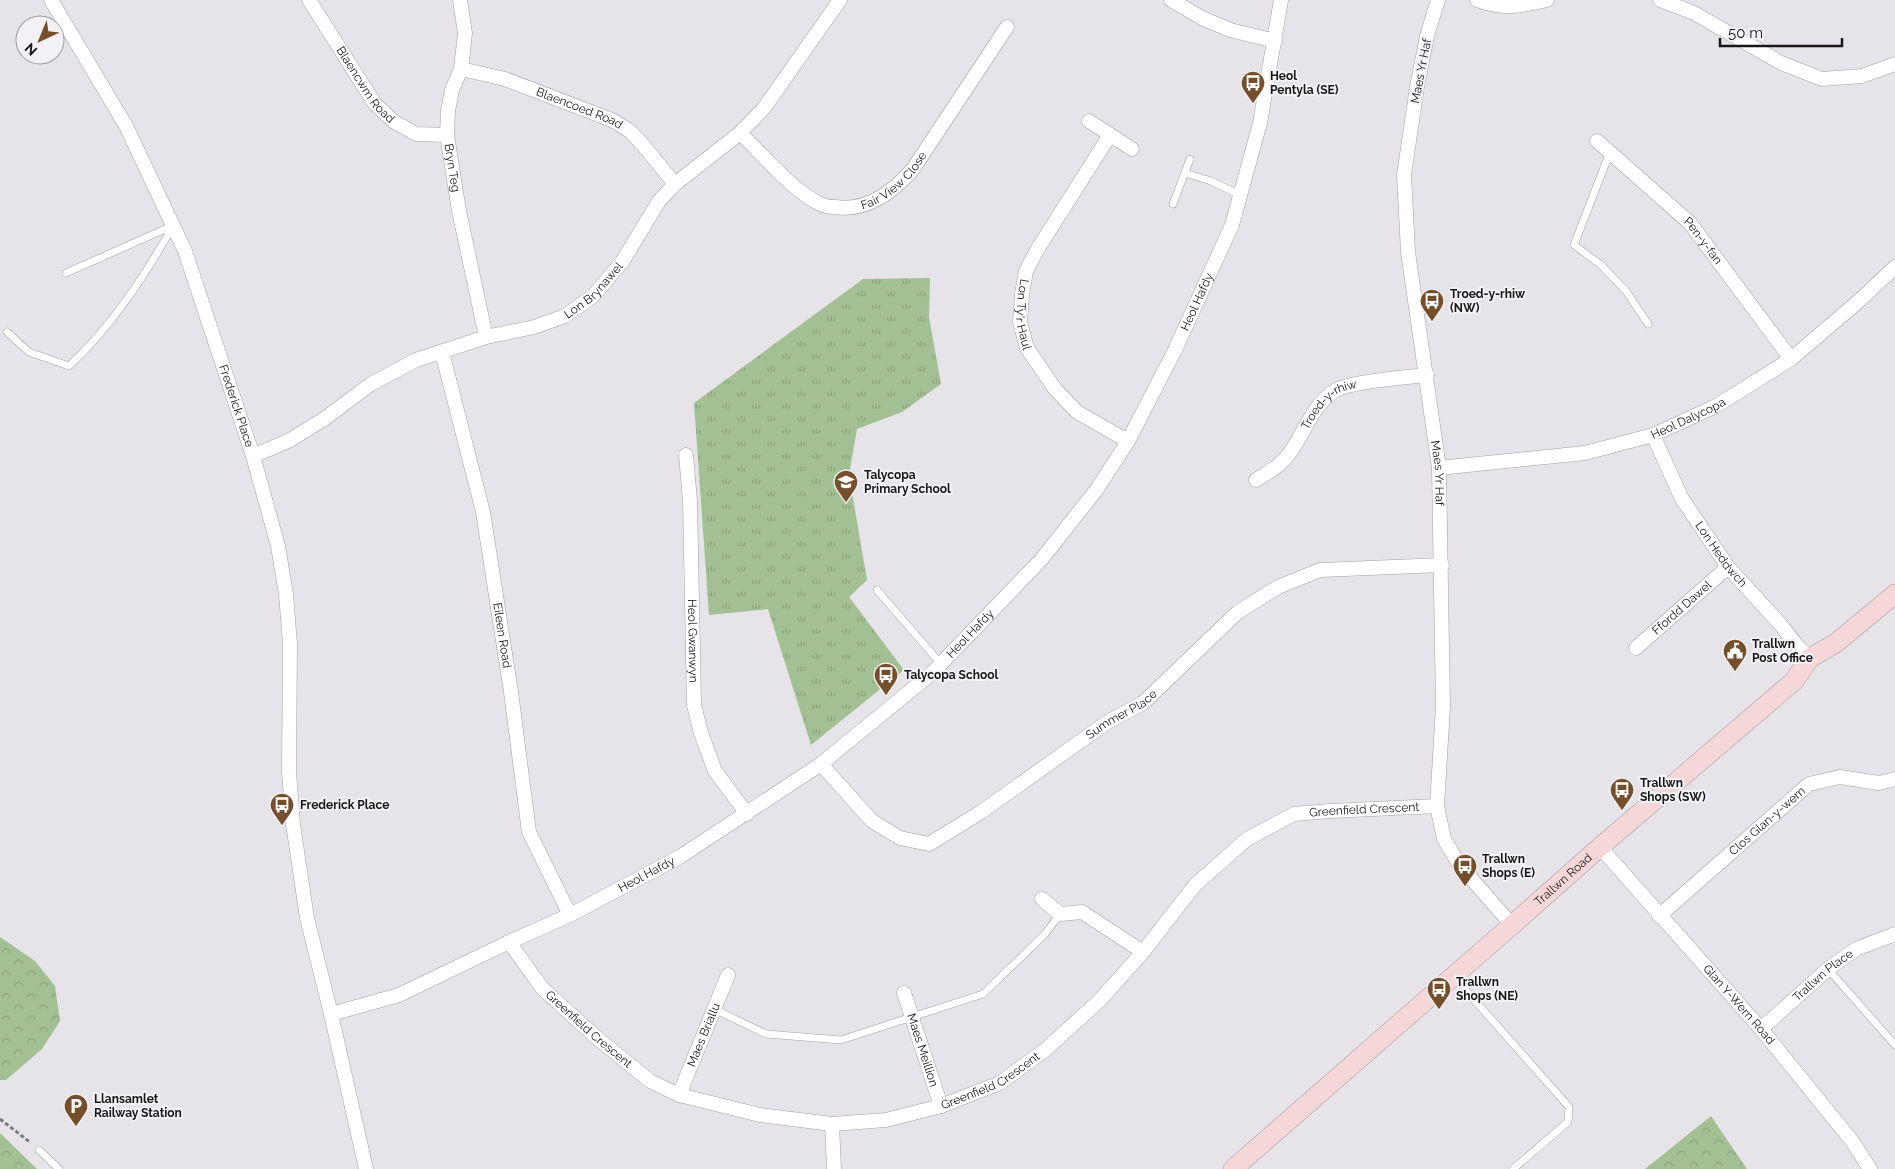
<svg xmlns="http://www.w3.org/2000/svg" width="1895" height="1169" font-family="Raleway,sans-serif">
<defs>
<pattern id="grass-tufts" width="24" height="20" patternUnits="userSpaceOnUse" patternTransform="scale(1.25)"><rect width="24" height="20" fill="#a2c093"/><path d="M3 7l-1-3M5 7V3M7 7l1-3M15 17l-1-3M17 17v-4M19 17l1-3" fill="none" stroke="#8ba47e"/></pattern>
<pattern id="forest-crowns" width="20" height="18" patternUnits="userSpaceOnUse" patternTransform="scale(1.25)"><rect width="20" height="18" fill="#a2c093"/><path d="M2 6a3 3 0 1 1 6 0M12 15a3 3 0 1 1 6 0" fill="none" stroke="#8ba47e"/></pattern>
</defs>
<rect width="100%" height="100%" fill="#e6e4e8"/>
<!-- grass -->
<path fill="url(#grass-tufts)" d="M930,278L929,317L941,384L902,412L857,429L849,475L867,580L849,597L904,670L811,745L768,609L709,615L694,403L863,279Z"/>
<!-- forest -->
<path fill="url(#forest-crowns)" d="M0,937L35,961L55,986L60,1021L42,1049L6,1080H0Z
M1711,1116L1747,1169H1645Z
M0,1133L37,1169H0Z"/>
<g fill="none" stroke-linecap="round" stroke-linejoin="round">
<defs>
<path id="lane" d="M1610,152L1574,245L1601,265L1626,291L1648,324
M1185,173L1211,181L1240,195
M1173,204L1190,159
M66,273L172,226
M7,332L29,352L69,366C112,326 144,277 173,226
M877,590L941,664
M1828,969L1895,1045
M1454,977L1569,1107L1568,1122L1513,1169
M714,1009L766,1034L841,1040L983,994L1045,934L1060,914
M39,1150L59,1169"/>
<g id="street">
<path id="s1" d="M51,0L126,126L185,251L253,456L278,546L286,594L290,644L289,772L293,824L307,918L331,1014L366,1169"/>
<path id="s2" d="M309,0L375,104L393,121L416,134L447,135"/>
<path id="s3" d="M460,0L465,33L461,69L452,90L448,111L447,135L459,211L486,337"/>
<path d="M1171,0L1202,18L1230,30L1275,41"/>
<path id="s4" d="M1438,0L1427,36L1417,87L1404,175L1408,252L1439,468L1443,707L1437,806L1444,839L1461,867L1512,925"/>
<path d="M1477,0C1503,10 1522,6 1547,0"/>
<path d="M1660,0L1694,13L1781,63L1822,79L1862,76L1895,64"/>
<path id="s5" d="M461,69L505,79L612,120L630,131L643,145L675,184"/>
<path d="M1089,121L1132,149"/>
<path id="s6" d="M740,133C763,155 793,191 820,204C824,206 830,207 835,207C867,212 893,192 913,169L1007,27"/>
<path id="s7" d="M1110,135L1037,250L1026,271L1022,294L1020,322L1027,348L1055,389L1077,412L1128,441"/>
<path id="s8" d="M1597,141L1690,223L1791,359"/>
<path id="s9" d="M442,352L483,512L511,692L529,832L570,915"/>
<path id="s10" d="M1653,435L1682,499L1728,567L1780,624L1799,648L1810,658"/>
<path id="s11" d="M686,455L690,501L694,705L701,733L715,771L747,814"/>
<path id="s12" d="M253,456L290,440L324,419L371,384L416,360L486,337L534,327L565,316L593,296L622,262L659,201L675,184L740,133L764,108L840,0"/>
<path id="s13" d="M1439,468L1585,453L1653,435L1716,406L1791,359L1860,300L1895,267"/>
<path id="s14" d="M1256,480C1268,472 1281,466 1289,454C1305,432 1312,405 1336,390C1349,382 1408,377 1427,375"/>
<path id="s15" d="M1636,648L1728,567"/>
<path id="s16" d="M821,764L872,821L900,838L929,844L981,812L1106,723L1143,703L1238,612L1278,587L1320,570L1442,565"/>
<path id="s17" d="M1600,847L1761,1029L1852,1141L1870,1169"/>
<path d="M1042,899L1060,914L1082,912L1143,952"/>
<path id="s18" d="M1659,916L1809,784L1840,777L1879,783L1895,779"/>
<path id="s19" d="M509,942L542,988L597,1038L650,1081L679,1095L760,1115L832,1124L886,1120L941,1106L1000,1083L1045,1050L1100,1000L1143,952L1195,885L1247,839L1294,814L1330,811L1437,806"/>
<path id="s20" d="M904,993L941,1106"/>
<path id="s21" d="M331,1014L399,995L509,942L570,915L681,856L821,764L932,673L1041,560L1097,489L1128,441L1175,350L1232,225L1260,123L1281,0"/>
<path id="s22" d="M1761,1029L1828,969L1856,949L1895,934"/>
<path id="s23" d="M679,1095L728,975"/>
<path d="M832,1124L834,1169"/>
</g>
<g id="secondary">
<path id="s24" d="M1233,1169L1512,925L1600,847L1794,681L1810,658L1836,643L1895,594"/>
</g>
</defs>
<!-- lane casing -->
<use href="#lane" stroke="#a2a0a4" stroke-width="8"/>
<!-- street casing -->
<use href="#street" stroke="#a2a0a4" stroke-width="15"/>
<!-- secondary casing -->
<use href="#secondary" stroke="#a2a0a4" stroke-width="20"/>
<!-- path -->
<path stroke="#7d7c7f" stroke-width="3" stroke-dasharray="4 2.5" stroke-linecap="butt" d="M0,1119L31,1143"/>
<!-- lane -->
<use href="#lane" stroke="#fff" stroke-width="7"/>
<!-- street -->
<use href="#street" stroke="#fff" stroke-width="14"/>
<!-- secondary -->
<use href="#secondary" stroke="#f4d7d6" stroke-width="19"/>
</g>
<!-- icons -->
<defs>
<symbol id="bus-pin" viewBox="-11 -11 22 30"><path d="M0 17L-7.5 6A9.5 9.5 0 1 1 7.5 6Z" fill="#754f2c" stroke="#f3f1f5"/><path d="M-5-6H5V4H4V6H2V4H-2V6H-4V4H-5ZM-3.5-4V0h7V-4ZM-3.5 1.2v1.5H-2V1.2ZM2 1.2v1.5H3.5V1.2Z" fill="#fff"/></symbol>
<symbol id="school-pin" viewBox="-11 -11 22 30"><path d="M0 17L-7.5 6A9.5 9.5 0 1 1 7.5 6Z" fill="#754f2c" stroke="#f3f1f5"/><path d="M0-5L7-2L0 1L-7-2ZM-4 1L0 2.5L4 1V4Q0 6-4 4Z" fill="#fff"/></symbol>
<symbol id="civic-pin" viewBox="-11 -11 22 30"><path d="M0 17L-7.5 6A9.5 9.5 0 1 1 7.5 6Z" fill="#754f2c" stroke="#f3f1f5"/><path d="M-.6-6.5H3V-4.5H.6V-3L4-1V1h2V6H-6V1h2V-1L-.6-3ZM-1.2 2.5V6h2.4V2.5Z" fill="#fff"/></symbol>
<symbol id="parking-pin" viewBox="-11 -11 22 30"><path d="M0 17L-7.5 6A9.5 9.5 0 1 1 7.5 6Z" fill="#754f2c" stroke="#f3f1f5"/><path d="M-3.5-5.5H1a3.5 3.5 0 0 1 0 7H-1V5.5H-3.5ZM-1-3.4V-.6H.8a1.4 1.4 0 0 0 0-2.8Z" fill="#fff"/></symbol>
</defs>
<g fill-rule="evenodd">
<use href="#bus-pin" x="1239" y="69" width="28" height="38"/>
<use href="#bus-pin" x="1418" y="287" width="28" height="38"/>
<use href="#school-pin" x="832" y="468" width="28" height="38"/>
<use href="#civic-pin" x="1721" y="637" width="28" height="38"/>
<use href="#bus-pin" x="872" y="661" width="28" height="38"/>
<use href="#bus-pin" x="1608" y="776" width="28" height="38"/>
<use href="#bus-pin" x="268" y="791" width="28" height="38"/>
<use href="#bus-pin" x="1451" y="852" width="28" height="38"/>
<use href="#bus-pin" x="1425" y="975" width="28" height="38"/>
<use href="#parking-pin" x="62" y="1092" width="28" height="38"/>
</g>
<g text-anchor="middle" stroke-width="4" stroke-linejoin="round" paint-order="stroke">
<!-- street labels -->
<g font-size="12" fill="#171718" stroke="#f3f1f5">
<text transform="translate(1421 71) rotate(-79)" y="4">Maes Yr Haf</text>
<text dy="4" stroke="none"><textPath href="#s2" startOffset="102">Blaencwm Road</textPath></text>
<text dy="4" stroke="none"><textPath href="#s5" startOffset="125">Blaencoed Road</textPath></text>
<text dy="4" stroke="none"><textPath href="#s3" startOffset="171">Bryn Teg</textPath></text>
<text dy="4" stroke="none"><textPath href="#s6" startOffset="191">Fair View Close</textPath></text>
<text dy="4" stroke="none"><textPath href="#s8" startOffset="146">Pen-y-fan</textPath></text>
<text dy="4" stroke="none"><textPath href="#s12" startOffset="384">Lon Brynawel</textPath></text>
<text dy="4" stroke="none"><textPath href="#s21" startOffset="1156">Heol Hafdy</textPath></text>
<text dy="4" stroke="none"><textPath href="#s7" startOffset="204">Lon Ty'r Haul</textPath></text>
<text dy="4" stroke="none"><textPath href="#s1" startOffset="448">Frederick Place</textPath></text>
<text dy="4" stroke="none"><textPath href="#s14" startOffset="108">Troed-y-rhiw</textPath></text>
<text dy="4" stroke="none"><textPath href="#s13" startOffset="256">Heol Dalycopa</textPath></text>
<text dy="4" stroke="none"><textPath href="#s4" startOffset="479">Maes Yr Haf</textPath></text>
<text dy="4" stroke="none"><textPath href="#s10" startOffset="138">Lon Heddwch</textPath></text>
<text dy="4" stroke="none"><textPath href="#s15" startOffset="61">Ffordd Dawel</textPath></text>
<text dy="4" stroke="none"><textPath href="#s21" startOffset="751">Heol Hafdy</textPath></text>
<text dy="4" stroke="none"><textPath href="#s9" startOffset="290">Eileen Road</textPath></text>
<text dy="4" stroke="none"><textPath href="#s11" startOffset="186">Heol Gwanwyn</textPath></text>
<text dy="4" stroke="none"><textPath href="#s16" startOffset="371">Summer Place</textPath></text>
<text dy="4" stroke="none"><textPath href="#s19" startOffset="1034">Greenfield Crescent</textPath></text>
<text dy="4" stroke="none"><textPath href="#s18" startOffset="144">Clos Glan-y-wern</textPath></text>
<text dy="4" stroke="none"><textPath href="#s21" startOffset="346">Heol Hafdy</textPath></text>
<text dy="4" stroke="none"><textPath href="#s24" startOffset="439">Trallwn Road</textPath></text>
<text dy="4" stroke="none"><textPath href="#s22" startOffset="82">Trallwn Place</textPath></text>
<text dy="4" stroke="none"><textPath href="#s17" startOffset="210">Glan Y-Wern Road</textPath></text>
<text dy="4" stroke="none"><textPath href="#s19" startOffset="119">Greenfield Crescent</textPath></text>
<text dy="4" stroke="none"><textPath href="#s23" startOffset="65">Maes Briallu</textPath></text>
<text dy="4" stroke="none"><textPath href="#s20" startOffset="60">Maes Meillion</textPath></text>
<text dy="4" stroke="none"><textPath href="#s19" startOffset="554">Greenfield Crescent</textPath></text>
</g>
<!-- poi labels -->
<g font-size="12" font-weight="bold" fill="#171718" stroke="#f3f1f5" text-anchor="start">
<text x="1270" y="80">Heol<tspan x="1270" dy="14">Pentyla (SE)</tspan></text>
<text x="1450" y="298">Troed-y-rhiw<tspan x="1450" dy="14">(NW)</tspan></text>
<text x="864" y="479">Talycopa<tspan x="864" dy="14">Primary School</tspan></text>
<text x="1752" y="648">Trallwn<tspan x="1752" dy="14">Post Office</tspan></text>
<text x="904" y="679">Talycopa School</text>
<text x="1640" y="787">Trallwn<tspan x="1640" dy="14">Shops (SW)</tspan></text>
<text x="300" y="809">Frederick Place</text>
<text x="1482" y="863">Trallwn<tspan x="1482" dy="14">Shops (E)</tspan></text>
<text x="1456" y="986">Trallwn<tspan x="1456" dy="14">Shops (NE)</tspan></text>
<text x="94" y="1103">Llansamlet<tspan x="94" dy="14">Railway Station</tspan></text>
</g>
</g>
<!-- north arrow -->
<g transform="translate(40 40) rotate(224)"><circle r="24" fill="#f3f1f5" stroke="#9b9a9d"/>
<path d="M0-4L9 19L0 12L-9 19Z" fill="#754f2c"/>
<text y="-8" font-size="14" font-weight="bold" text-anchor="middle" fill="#171718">N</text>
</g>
<!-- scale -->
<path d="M1720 38v8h122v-8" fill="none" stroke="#171718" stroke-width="2.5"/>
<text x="1728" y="38" font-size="15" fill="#171718" stroke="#f3f1f5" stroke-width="4" paint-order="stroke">50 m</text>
</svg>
